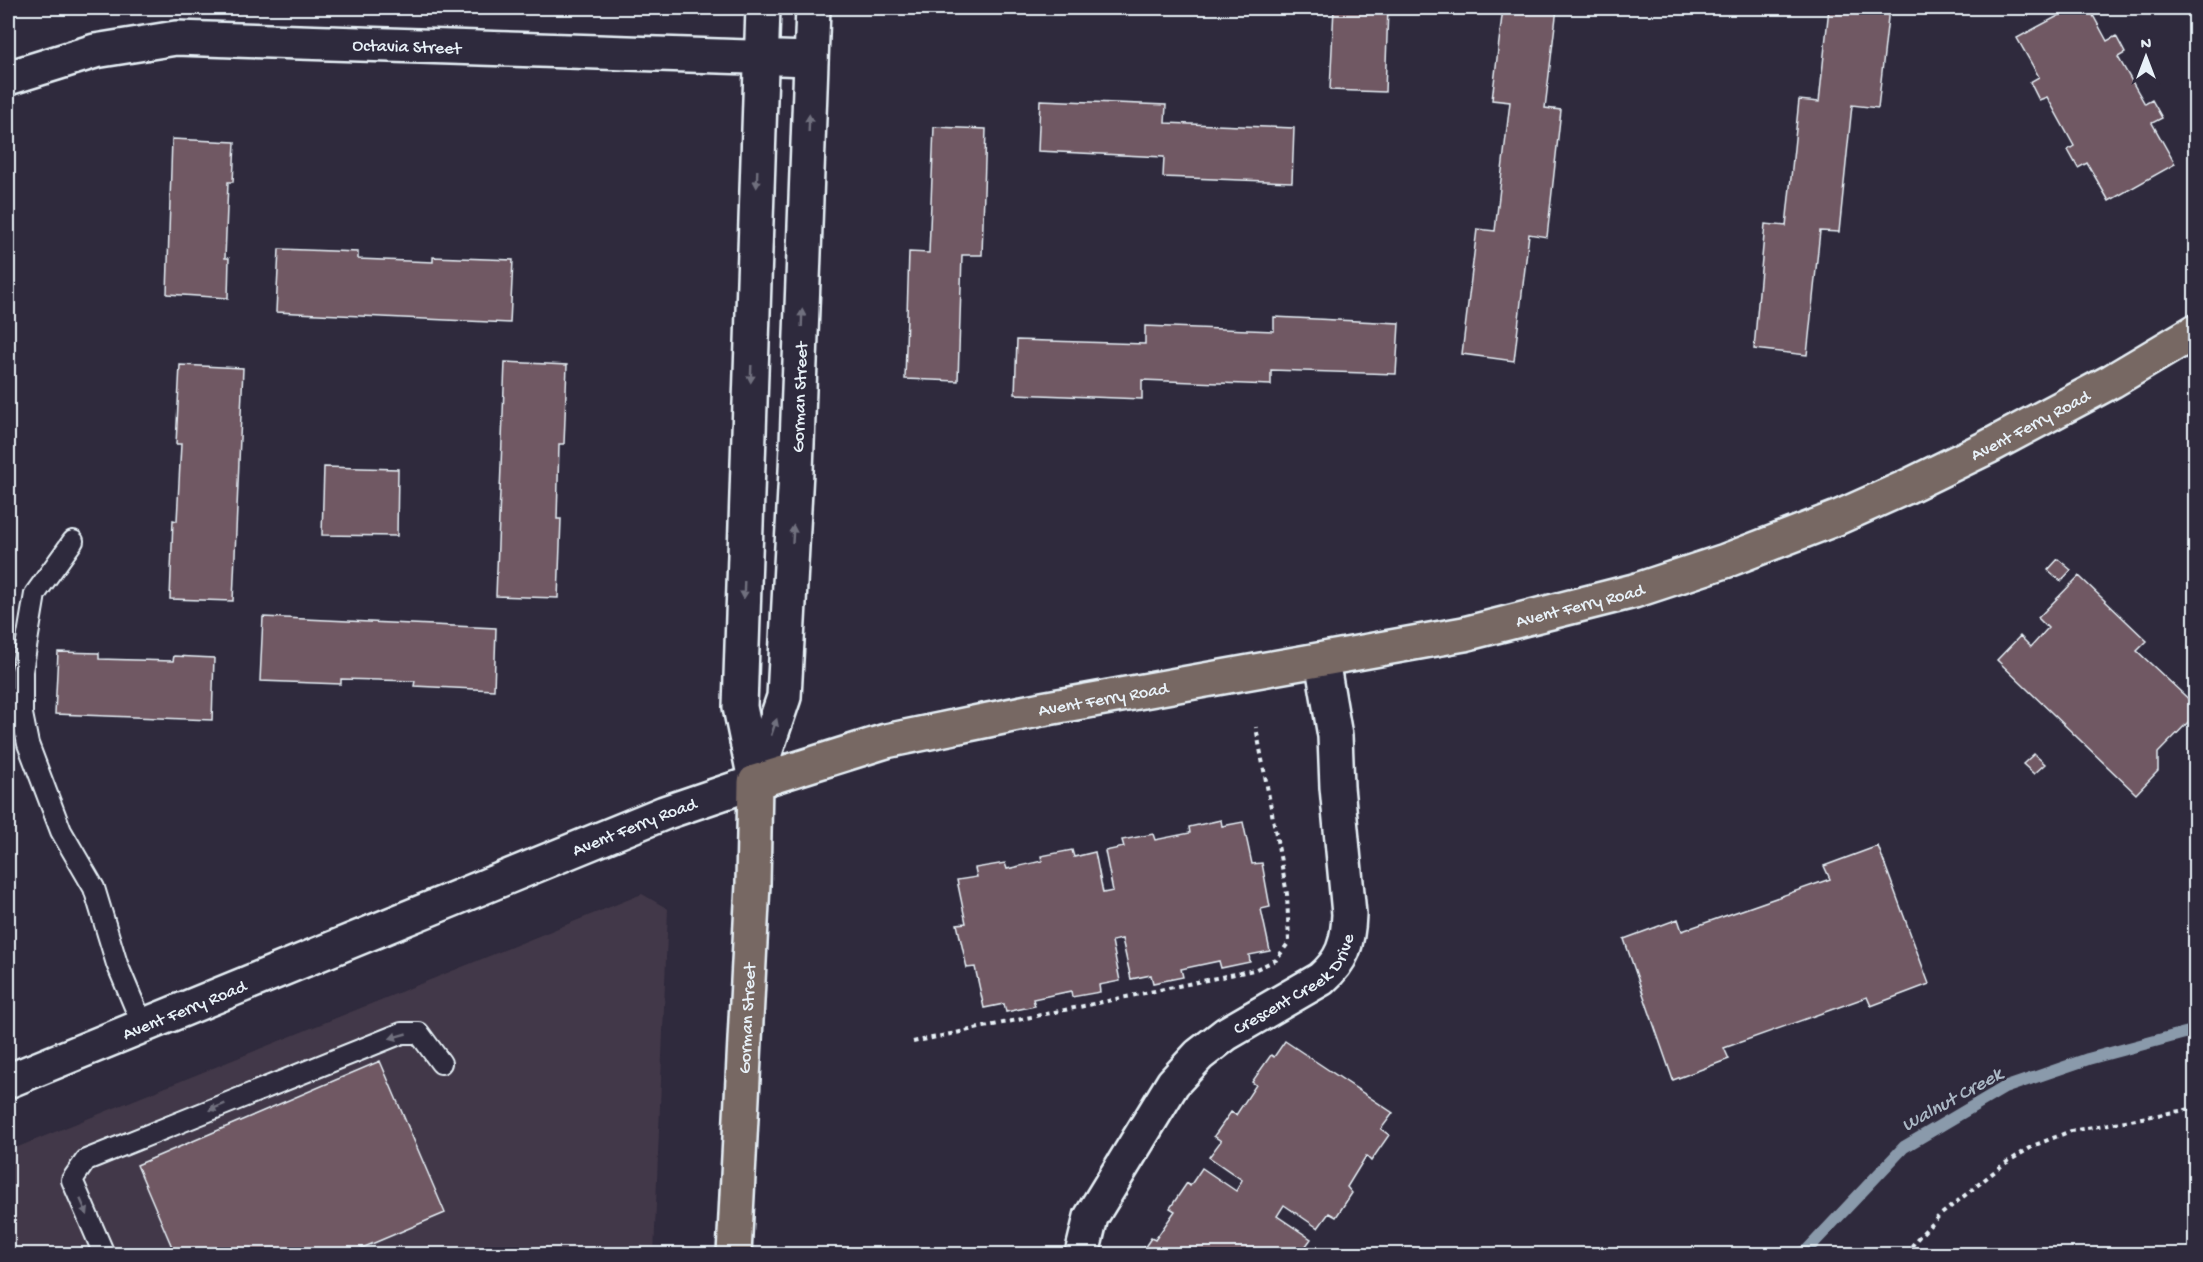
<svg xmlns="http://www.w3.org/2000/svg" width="2203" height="1262" font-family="'Gochi Hand',sans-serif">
<rect width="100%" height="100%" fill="#2f2a3d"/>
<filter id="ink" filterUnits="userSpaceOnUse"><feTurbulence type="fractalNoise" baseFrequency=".0167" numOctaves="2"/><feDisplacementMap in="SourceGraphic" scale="12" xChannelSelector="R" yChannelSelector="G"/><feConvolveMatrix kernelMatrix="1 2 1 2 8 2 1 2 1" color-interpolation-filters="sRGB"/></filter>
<g filter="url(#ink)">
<!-- built -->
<path fill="#423848" d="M642,894L668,909L654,1254H8V1151Z"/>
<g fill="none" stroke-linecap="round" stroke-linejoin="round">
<!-- stream -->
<path stroke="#8a9aab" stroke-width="12" d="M1799,1254L1807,1250L1904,1147L2004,1088L2088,1059L2196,1030"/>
</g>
<!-- building -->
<path fill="#705863" stroke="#e8f1f8" stroke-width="1.5" d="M1334,8H1388L1385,92L1330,90Z
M1503,8H1557L1545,108L1561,110L1547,237L1529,234L1514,361L1462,354L1477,229L1495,231L1510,102L1492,100Z
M1829,8H1889L1878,108L1852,105L1839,232L1820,231L1807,355L1754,349L1765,224L1786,226L1799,100L1819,102Z
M2073,8H2089L2107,41L2116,36L2125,53L2118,57L2145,104L2152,100L2162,118L2152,123L2175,164L2109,201L2087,163L2078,168L2068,150L2074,146L2047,97L2039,100L2030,82L2039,77L2017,38Z
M1040,100L1166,105L1165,123L1294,128L1292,182L1163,177L1164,157L1038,151Z
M934,127L986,129L982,255H962L958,381L905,379L909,252L929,253Z
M172,139L235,142L233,182H228L225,258H229L228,298L167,294Z
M279,249L358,252V259L433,262V257L513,260L510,323L276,312Z
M1274,317L1399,323L1396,374L1271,370V385L1142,380V399L1015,394L1017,340L1145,344V326L1274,331Z
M505,362L567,365L564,444H559L557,519H561L558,598L496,596Z
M180,365L243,368L233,601L170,599L173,520L177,521L181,444H176Z
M324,467L398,469L397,536L322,535Z
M2058,559L2071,570L2061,581L2048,570Z
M2079,576L2147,641L2137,651L2196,706V714L2158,753V771L2136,794L1997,660L2020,636L2031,647L2048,628L2038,618Z
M263,617L496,628L494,690L414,686L415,681L341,679V684L260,681Z
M58,652L99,653V659L173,661L174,656L214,658L212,720L55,714Z
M2034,754L2045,764L2034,774L2023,764Z
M1221,820L1222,826L1243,822L1252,864L1262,863L1270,907L1261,909L1270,951L1249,955L1250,962L1221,968L1219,961L1181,969L1183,977L1153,983L1151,975L1131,979L1122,939L1112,941L1120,981L1099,985L1100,992L1072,997L1071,991L1033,999L1035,1006L1006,1012L1004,1004L984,1008L975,967L967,968L957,924L966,923L957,880L977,877L975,868L1005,863L1007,869L1042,861L1041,856L1072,850L1074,857L1095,852L1103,893L1113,891L1105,851L1124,847L1122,840L1153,834L1155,840L1190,833L1189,827Z
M1878,846L1929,984L1871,1006L1867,997L1724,1048L1729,1059L1673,1080L1624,939L1678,919L1682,931L1830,879L1824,866Z
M1285,1041L1393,1113L1381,1129L1389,1135L1371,1161L1366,1156L1347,1187L1352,1193L1336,1217L1329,1213L1318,1228L1284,1205L1277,1216L1311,1239L1300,1254H1140L1151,1238L1155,1240L1175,1211L1170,1208L1187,1183L1190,1186L1202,1168L1236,1191L1242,1180L1209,1157L1221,1141L1214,1136L1231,1112L1236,1115L1256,1085L1252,1082L1271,1055L1274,1057Z
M380,1061L445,1213L348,1254H175L137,1165Z
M874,1251L944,1254H873Z"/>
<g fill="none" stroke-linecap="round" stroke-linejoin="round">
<defs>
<path id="lane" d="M73,541L35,594L22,671V714L28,744L61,831L94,888L117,964L143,1026
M104,1254L72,1180L86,1160L402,1033H419L441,1063"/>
<g id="street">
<path id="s1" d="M8,78L95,51L176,38L811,59"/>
<path id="s2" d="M1082,1254L1091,1217L1173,1083L1199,1055L1226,1034L1321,979C1343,960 1348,943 1349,914L1337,787L1335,736L1322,660"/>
</g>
<g id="secondary">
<path d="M755,780L740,707L763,8"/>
<path id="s3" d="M755,782L784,697L796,471L813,8"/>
<path id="s4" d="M8,1081L664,813L755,782"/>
</g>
<g id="primary">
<path id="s5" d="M734,1254L753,884L755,782L886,741L1042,709L1464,634L1634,591L1725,561L1837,518L1904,488L1988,447L2112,381L2196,331"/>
</g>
</defs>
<!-- lane casing -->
<use href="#lane" stroke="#e8f1f8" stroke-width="24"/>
<!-- street casing -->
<use href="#street" stroke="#e8f1f8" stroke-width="38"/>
<!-- secondary casing -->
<use href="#secondary" stroke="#e8f1f8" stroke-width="38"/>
<!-- primary casing -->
<use href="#primary" stroke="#e8f1f8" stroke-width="38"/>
<!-- path -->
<path stroke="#e8f1f8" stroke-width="4" stroke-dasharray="4.5 4.5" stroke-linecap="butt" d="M913,1042L1254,970L1276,960L1289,942L1287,894L1256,727
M1906,1254L1917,1239L1939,1216L2004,1164L2035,1145L2071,1131L2196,1108"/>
<!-- lane -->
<use href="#lane" stroke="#2f2a3d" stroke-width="20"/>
<!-- street -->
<use href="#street" stroke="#2f2a3d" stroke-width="33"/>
<!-- secondary -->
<use href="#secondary" stroke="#2f2a3d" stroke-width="33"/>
<!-- primary -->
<use href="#primary" stroke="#776864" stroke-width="33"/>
</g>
<!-- one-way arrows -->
<defs><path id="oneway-solid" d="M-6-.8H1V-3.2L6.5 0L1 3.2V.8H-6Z" transform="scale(1.5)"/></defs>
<g fill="#70707e">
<use href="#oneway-solid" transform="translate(809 123) rotate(-88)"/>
<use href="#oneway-solid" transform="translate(757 179) rotate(92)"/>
<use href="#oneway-solid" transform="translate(802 318) rotate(-88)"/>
<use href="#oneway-solid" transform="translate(751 374) rotate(92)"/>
<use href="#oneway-solid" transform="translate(793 534) rotate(-87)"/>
<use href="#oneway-solid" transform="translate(744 590) rotate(92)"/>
<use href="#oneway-solid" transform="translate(774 727) rotate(-71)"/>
<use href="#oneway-solid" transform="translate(398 1036) rotate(164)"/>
<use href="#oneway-solid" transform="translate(217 1107) rotate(158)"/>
<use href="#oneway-solid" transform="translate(84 1207) rotate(66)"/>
</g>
</g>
<g text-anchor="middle" stroke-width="4.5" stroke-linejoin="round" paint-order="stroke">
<!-- street labels -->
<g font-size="18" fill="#e8f1f8" stroke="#2f2a3d">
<text dy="6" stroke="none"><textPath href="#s1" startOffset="404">Octavia Street</textPath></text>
<text dy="6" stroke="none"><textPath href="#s3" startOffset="390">Gorman Street</textPath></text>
<text dy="6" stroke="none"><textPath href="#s5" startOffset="1803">Avent Ferry Road</textPath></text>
<text dy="6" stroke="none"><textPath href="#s5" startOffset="1317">Avent Ferry Road</textPath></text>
<text dy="6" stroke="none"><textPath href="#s5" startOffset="831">Avent Ferry Road</textPath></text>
<text dy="6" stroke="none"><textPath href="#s4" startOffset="676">Avent Ferry Road</textPath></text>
<text dy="6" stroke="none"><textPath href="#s2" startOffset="354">Crescent Creek Drive</textPath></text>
<text dy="6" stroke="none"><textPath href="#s4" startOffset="190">Avent Ferry Road</textPath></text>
<text dy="6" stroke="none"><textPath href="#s5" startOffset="236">Gorman Street</textPath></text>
</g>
<!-- water labels -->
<g font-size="20" font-style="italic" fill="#aab7c4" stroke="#2f2a3d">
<text transform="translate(1951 1098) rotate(-29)" y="7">Walnut Creek</text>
</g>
</g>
<!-- margin -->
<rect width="2203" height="1262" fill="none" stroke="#2f2a3d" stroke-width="30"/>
<rect x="15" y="15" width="2173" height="1232" fill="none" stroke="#e8f1f8" stroke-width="2" filter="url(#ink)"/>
<!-- north arrow -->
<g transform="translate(2146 57)" stroke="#2f2a3d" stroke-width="4.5" paint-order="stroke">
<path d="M0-4.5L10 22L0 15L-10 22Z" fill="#e8f1f8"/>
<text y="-9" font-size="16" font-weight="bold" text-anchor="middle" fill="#e8f1f8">N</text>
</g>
</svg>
